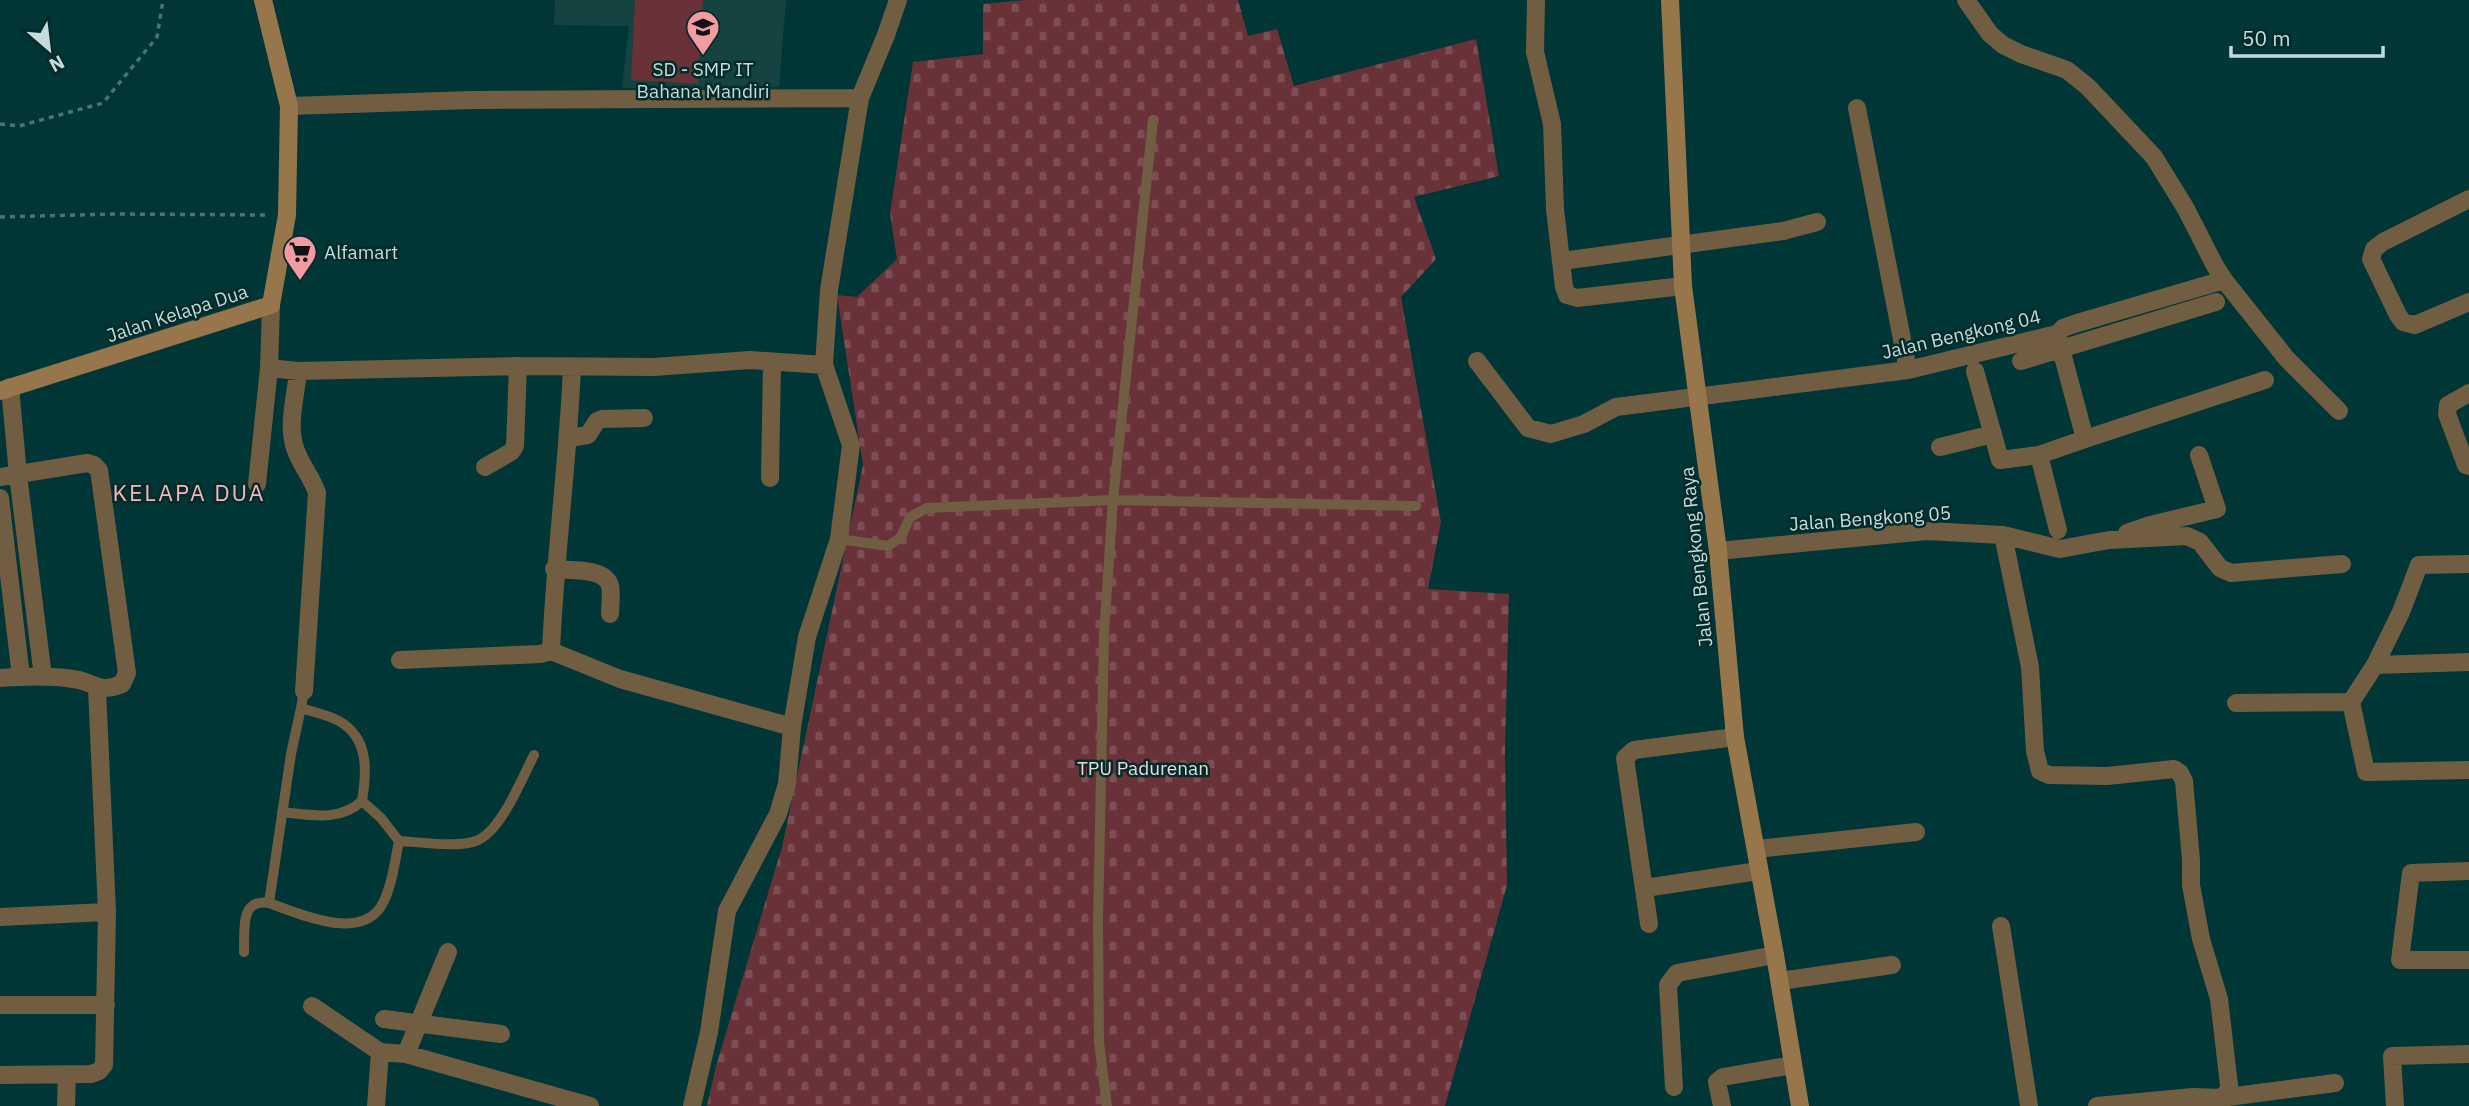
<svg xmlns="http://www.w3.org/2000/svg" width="2469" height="1106" font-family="'IBM Plex Sans',sans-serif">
<defs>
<pattern id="cemetery-stones" width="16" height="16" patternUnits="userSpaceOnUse" patternTransform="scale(1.75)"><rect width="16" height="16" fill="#693238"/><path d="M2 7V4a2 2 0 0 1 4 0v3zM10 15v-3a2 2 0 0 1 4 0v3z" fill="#7d4f54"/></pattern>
</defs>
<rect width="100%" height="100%" fill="#003636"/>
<!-- built -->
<path fill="#144342" d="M555,0H786L779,87L622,88L629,26L554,25Z"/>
<!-- cemetery -->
<path fill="url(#cemetery-stones)" d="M1026,0H1238L1248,36L1277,29L1294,86L1476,39L1499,176L1414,197L1436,259L1401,297L1441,522L1428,589L1509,594L1505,750L1507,885L1445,1106H707L716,1066L782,847L863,465L837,295L857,297L897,259L890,213L913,62L983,54V4Z"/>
<!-- pitch -->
<path fill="#693238" d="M635,0H703L698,84L631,80Z"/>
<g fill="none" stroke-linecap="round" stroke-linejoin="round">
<!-- path -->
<path stroke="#487473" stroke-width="3.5" stroke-dasharray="5 5" stroke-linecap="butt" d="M0,124L19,126L103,103L157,37L163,0
M0,217L115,214L267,215"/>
<!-- lane -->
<path stroke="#715d42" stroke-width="10" d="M839,539L888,546L901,537L910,517L927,508L1113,500L1416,506
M282,812C311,815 339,822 362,801
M399,841C421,842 457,848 476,841C501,832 522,778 534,755
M269,903C300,914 362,943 383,903C392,885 395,861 399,841L381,818L362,801C367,771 369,738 339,721C328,715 313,712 301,708L304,691
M244,952C245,931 239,898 269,903L291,754L301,708
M1107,1106L1099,1042L1098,921L1104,635L1113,500L1153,120"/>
<!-- street -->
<path stroke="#715d42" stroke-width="18" d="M1536,0L1535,52L1552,124L1555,209L1564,287L1567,295L1577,298L1683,286
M1966,0L1990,34L2003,45L2021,54L2067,70L2088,87L2154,157L2186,209L2214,264L2224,280L2286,358L2339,411
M289,106L472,100L860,98
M1857,108L1908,370
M2469,199L2383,242L2374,249L2371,259L2398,315L2403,322L2415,325L2469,302
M1562,261L1783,231L1817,222
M1477,361L1528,428L1551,434L1584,424L1616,407L1908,370L2057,334L2063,328L2074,324L2224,280
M2021,361L2216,302
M269,368L298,371L518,366L654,367L750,360L824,365
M298,371C296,395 287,425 295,448C300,464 312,477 317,493L304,691
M1975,371L2000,460L2039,455L2085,439L2057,334
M10,387L18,475L43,677
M2469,393L2448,405L2447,414L2466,465L2469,466
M569,438L588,435L597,421L602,419L644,418
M2085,439L2265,380
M1940,447L1993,434
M2039,455L2058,530
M485,467L511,452L515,446L518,366
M0,477L87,463L94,465L99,470L127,673L122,684C98,693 99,685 79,680C54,675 26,676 0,678
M770,478L772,363
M257,484L269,368L271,305
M0,498L21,677
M2127,533L2150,525L2217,509L2199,455
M2003,535L2030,667L2035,751L2040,771L2049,775L2107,776L2174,769L2180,773L2184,781L2191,860V885L2201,939L2219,999L2229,1085V1090L2221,1098
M1718,551L1927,531L2003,535L2060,549L2109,540L2187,536L2200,542L2220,568L2231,573L2342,564
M554,569C570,571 605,567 610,586C612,594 610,605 610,614
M551,651L620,679L792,727
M400,660L540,654L551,651C555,556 568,462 572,367
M2469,662L2375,665L2351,702L2366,772L2469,770
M2375,665L2401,612L2419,565L2469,564
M2236,703L2351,702
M1757,849L1916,832
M2469,871L2411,873L2400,960H2469
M1645,888L1758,871
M0,917L107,912
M1649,924L1625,758L1634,750L1735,737
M2001,926L2029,1106
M1780,981L1892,965
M0,1005H106
M312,1006L380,1052
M384,1019L501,1034
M406,1054L448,952
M0,1075L91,1074L99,1071L104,1065L107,912L97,688
M1674,1087L1668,985L1677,973L1775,955
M66,1106L67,1075
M376,1106L380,1052L406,1054L590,1106
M692,1106L709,1032L727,911L778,814L787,784L792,727L807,637L839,539L851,445L824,365L829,290L860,98L886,35L898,0
M1722,1106L1717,1082L1723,1077L1793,1065
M2097,1106L2193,1097L2221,1098L2335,1083
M2395,1106L2392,1056L2469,1054"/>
<!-- secondary -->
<path stroke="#97764b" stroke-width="18" d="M1670,0L1683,286L1718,551L1735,737L1775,955L1800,1106
M0,391L271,305L287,215L289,106L263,0"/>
</g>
<!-- icons -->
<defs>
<symbol id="school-pin" viewBox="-11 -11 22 30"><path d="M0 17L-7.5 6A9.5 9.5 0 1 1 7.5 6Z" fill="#f49aa2" stroke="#032b2a"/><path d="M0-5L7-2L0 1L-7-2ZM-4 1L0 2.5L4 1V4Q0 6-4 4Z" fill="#111"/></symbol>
<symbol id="supermarket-pin" viewBox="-11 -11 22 30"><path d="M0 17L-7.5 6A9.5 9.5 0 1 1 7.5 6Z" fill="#f49aa2" stroke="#032b2a"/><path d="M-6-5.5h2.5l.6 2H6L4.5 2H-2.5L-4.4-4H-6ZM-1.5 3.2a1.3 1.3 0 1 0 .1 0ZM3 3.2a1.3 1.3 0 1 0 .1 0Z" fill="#111"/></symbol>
</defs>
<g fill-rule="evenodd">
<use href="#school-pin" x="684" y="8" width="38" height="52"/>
<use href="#supermarket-pin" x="281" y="233" width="38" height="52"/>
</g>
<g text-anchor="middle" stroke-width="5" stroke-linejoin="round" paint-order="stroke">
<!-- poi labels -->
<g font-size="19" fill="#c3dcdb" stroke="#032b2a">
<text x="703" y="76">SD - SMP IT<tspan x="703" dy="22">Bahana Mandiri</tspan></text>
<text x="324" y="259" text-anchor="start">Alfamart</text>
</g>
<!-- street labels -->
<g font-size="19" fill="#c3dcdb" stroke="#032b2a">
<text transform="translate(177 313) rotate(-18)" y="7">Jalan Kelapa Dua</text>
<text transform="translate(1961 334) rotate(-13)" y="7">Jalan Bengkong 04</text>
<text transform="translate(1870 518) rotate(-4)" y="7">Jalan Bengkong 05</text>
<text transform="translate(1696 557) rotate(-96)" y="7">Jalan Bengkong Raya</text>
</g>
<!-- park labels -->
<g font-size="19" fill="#efd6d8" stroke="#032b2a">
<text x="1143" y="775">TPU Padurenan</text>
</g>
<!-- quarter labels -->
<g font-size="23" letter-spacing="2" fill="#f8b4b9" stroke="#032b2a">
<text x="189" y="501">KELAPA DUA</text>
</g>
</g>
<!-- north arrow -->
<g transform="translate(49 49) rotate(152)" stroke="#032b2a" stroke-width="5" paint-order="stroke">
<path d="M0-5L12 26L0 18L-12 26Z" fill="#c3dcdb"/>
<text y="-10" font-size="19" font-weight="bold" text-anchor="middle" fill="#c3dcdb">N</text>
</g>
<!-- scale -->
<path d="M2231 46v10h152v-10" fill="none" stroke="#c3dcdb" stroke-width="3.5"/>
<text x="2242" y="46" font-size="21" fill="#c3dcdb" stroke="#032b2a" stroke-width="5" paint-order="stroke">50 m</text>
</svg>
